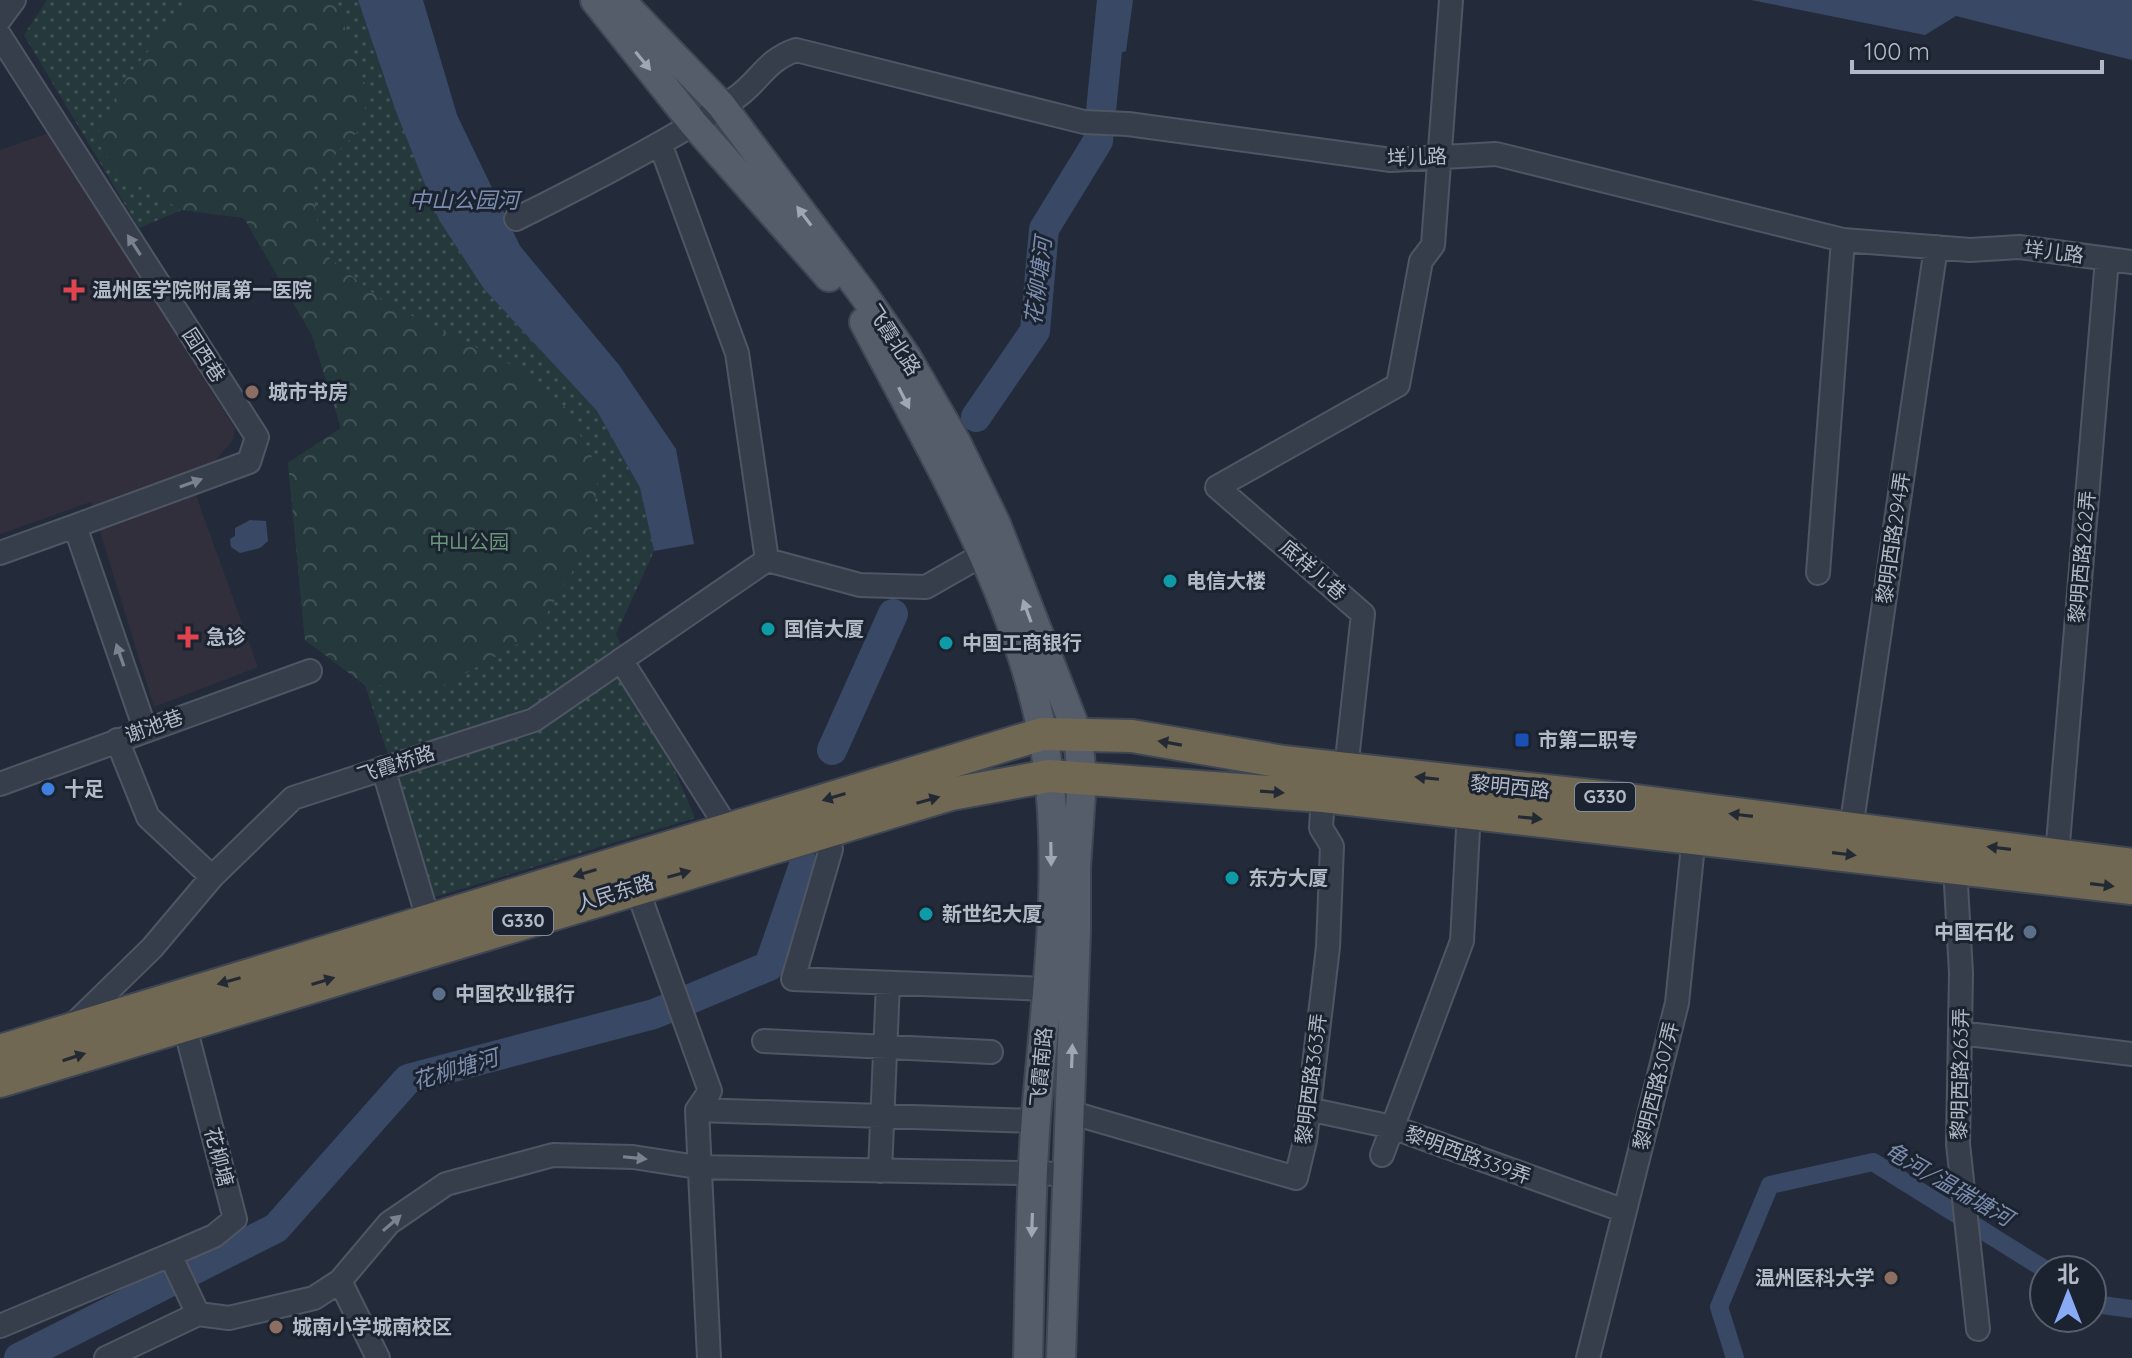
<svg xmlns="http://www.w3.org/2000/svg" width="2132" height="1358" font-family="Quicksand,'Noto Sans SC',sans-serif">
<defs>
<pattern id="green-dots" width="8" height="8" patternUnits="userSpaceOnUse" patternTransform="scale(2)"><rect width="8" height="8" fill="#25383c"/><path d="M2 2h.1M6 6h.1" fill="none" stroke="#425357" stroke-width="1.8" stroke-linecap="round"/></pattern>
<pattern id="forest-crowns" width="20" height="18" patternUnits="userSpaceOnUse" patternTransform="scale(2)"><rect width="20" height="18" fill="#25383c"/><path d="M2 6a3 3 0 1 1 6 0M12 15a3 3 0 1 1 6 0" fill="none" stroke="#425357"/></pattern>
</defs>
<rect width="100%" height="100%" fill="#232b3b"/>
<!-- medical -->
<path fill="#312f3c" d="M52,132L235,429L233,440L193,487L258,667L154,707L91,502L0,534V150Z"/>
<!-- green -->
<path fill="url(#green-dots)" d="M47,0H358L395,109L484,289L597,411L640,488L654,551L616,634L695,818L435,897L365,685L305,640L288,463L341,428L312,335L244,218L182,210L139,228L24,35Z"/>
<!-- forest -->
<path fill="url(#forest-crowns)" d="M190,0H335L368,93L361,128L311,180L322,252L384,302L508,363L565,407L599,470L590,542L534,635L441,687L365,685L305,640L288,463L341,428L312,335L244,218L182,210L119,175L95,139L127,77Z"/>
<!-- water -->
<path fill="#394864" d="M358,0H423L457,115L520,246L619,365L676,449L694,544L654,551L640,488L597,411L484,289L439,220L395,109Z
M1099,0H1133L1126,51L1095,61Z
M1751,0H2132V60L1956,16L1925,35Z
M250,520L266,521L268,541L260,548L240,553L231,547L230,539L235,536V528Z"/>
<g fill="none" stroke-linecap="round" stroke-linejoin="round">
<!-- canal -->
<path stroke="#394864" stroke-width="18" d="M2092,1299L2102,1305L2132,1309
M1735,1358L1719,1307L1770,1185L1873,1162L2046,1270"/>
<!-- river -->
<path stroke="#394864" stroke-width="30" d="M976,417L1035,331L1044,229L1098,141L1112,0
M832,750L893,614
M19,1358L276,1228L408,1079L654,1014L769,966L804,865"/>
<defs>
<path id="minor" d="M0,19L14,0
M0,36L257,437L249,462L75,526L145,729
M661,146L737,353L767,560
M516,219C591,182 664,144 734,99C759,83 764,61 796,50L1084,122L1128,124L1391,160L1496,154L1843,240L1970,250L2019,247L2132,262
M0,553L75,526
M1818,573L1843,240
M621,660L728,829
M117,740L148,817L212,877
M383,768L429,922
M1346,769L1363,614L1217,487L1398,385L1421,261L1433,245L1451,0
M0,784L310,671
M1851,829L1936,247
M831,849L793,979L1047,989
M2057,855L2107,259
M1955,867L1961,973L1958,1144L1978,1329
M636,886L710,1091L697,1110L709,1358
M72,1026L152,948L212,877L293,798L534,720L767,560L860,585L926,587L982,555
M1960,1033L2132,1054
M764,1041L991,1052
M1308,1109L1392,1127L1625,1211
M697,1110L1036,1121
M1069,1112L1296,1178L1305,1141L1328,947L1332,846L1321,828L1323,796
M1382,1155L1462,941L1469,811
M880,1171L888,983
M170,1255L214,1236L235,1219L184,1023
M340,1281L378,1358
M0,1326L170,1255L198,1314
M106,1358L198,1314L229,1318L314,1298L340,1281L389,1223L446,1184L553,1155L633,1157L697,1167L1067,1174
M1588,1358L1677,1003L1695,826"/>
<path id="major" d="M595,0L693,123L829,277
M620,0L721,105L863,294L906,356L956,442L996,524L1078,735L1082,779L1076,867V931L1061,1358
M864,322C933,454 1015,589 1043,737C1066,857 1046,995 1036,1116C1030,1197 1030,1278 1028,1358"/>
<path id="highway" d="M0,1051L1042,734L1132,736L1283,762L1619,799L2132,865
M0,1081L951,794L1049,776L1323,796L2132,888"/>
</defs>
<!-- minor casing -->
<use href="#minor" stroke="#4f5663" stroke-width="26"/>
<!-- major casing -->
<use href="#major" stroke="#404754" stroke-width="32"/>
<!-- highway casing -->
<use href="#highway" stroke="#3f4653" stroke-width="36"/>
<!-- minor -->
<use href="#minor" stroke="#373e4b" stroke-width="22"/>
<!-- major -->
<use href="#major" stroke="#555d6b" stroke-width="28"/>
<!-- highway -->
<use href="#highway" stroke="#716854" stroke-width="32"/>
</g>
<!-- one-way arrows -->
<defs><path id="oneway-solid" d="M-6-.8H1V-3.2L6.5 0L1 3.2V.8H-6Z" transform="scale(2)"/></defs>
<g fill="#9fa7b5">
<use href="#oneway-solid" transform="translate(643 61) rotate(51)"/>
<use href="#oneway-solid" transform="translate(804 216) rotate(-127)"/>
<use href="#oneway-solid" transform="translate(904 398) rotate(63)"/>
<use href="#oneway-solid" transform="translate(1027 611) rotate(-110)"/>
<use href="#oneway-solid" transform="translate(1051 854) rotate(89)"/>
<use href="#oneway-solid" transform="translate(1072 1056) rotate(-88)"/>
<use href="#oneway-solid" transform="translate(1032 1225) rotate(92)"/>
</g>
<g fill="#7b828f">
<use href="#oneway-solid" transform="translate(134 245) rotate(-123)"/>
<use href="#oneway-solid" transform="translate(191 483) rotate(-20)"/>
<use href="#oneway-solid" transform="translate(120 655) rotate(-109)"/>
<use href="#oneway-solid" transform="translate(635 1158) rotate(6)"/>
<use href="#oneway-solid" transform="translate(392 1223) rotate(-41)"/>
</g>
<g fill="#242a34">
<use href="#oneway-solid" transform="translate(1170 743) rotate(-170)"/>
<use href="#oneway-solid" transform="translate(1427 778) rotate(-174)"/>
<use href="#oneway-solid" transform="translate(1272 792) rotate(4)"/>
<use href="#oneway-solid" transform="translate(834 797) rotate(163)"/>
<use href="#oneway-solid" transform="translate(928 800) rotate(-16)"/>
<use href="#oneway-solid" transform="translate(1741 815) rotate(-173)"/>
<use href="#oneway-solid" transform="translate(1530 818) rotate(6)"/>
<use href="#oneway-solid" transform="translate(1999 848) rotate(-173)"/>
<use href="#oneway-solid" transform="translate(1844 854) rotate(7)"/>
<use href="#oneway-solid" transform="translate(585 873) rotate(163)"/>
<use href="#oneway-solid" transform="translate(679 874) rotate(-16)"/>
<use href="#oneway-solid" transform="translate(2102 885) rotate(7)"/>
<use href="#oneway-solid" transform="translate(229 981) rotate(164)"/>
<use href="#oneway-solid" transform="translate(323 981) rotate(-17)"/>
<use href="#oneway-solid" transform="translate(74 1057) rotate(-18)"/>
</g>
<!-- markers -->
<g fill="#e0444e" stroke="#1c2330" stroke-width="3">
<path d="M70 278h8v8h8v8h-8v8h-8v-8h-8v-8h8z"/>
<path d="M184 625h8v8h8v8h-8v8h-8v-8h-8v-8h8z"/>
</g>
<g fill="#8d6e63" stroke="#1c2330" stroke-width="3">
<circle cx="252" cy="392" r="8"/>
<circle cx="1891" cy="1278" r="8"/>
<circle cx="276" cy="1327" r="8"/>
</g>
<g fill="#0f9aa8" stroke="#1c2330" stroke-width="3">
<circle cx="1170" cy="581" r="8"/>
<circle cx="768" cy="629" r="8"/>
<circle cx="946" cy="643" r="8"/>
<circle cx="1232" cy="878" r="8"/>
<circle cx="926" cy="914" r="8"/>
</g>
<rect fill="#1a4fb4" stroke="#1c2330" stroke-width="3" x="1514" y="732" width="16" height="16" rx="4"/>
<circle fill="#3f7fe0" stroke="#1c2330" stroke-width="3" cx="48" cy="789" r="8"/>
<g fill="#5c6f8a" stroke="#1c2330" stroke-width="3">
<circle cx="2030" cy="932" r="8"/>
<circle cx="439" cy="994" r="8"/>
</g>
<g text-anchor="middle" stroke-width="6" stroke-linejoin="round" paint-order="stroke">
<!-- shield labels -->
<g fill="#1c2330" stroke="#858c9a" stroke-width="2">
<rect x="1575" y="783" width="60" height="28" rx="6"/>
<rect x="493" y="907" width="60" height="28" rx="6"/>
</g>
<g font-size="18" font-weight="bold" fill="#b2b9c7">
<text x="1605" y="803">G330</text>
<text x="523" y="927">G330</text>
</g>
<!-- street labels -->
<g font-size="20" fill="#b2b9c7" stroke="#1c2330">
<text transform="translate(1417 157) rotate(-2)" y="7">垟儿路</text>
<text transform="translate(2054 252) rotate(7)" y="7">垟儿路</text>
<text transform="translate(894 340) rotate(57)" y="7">飞霞北路</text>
<text transform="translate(204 355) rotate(57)" y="7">园西巷</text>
<text transform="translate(1893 538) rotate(-82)" y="7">黎明西路294弄</text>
<text transform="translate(2082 557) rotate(-85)" y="7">黎明西路262弄</text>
<text transform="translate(1313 570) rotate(41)" y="7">底样儿巷</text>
<text transform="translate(154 726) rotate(-20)" y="7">谢池巷</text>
<text transform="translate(396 764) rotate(-18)" y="7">飞霞桥路</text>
<text transform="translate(1510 787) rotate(6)" y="7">黎明西路</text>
<text transform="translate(615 893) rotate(-17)" y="7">人民东路</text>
<text transform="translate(1041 1067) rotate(-85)" y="7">飞霞南路</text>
<text transform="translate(1960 1074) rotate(-89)" y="7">黎明西路263弄</text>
<text transform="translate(1311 1079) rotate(-83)" y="7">黎明西路363弄</text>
<text transform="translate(1656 1086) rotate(-76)" y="7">黎明西路307弄</text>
<text transform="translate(1468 1155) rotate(20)" y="7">黎明西路339弄</text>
<text transform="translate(219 1157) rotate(75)" y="7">花柳塘</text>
</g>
<!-- poi labels -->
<g font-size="20" font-weight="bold" fill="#b2b9c7" stroke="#1c2330" text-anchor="start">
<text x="92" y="297">温州医学院附属第一医院</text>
<text x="268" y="399">城市书房</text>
<text x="1186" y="588">电信大楼</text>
<text x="784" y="636">国信大厦</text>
<text x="206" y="644">急诊</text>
<text x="962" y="650">中国工商银行</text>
<text x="1538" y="747">市第二职专</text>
<text x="64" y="796">十足</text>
<text x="1248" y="885">东方大厦</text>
<text x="942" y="921">新世纪大厦</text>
<text x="2014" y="939" text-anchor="end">中国石化</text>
<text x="455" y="1001">中国农业银行</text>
<text x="1875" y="1285" text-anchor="end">温州医科大学</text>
<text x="292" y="1334">城南小学城南校区</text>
</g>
<!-- park labels -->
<g font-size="20" fill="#6a9778" stroke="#1c2330">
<text x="469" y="549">中山公园</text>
</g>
<!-- water labels -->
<g font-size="22" font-style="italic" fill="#7b8dae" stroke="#1c2330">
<text x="464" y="208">中山公园河</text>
<text transform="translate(1038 281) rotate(-83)" y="8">花柳塘河</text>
<text transform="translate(455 1069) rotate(-17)" y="8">花柳塘河</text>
<text transform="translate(1949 1184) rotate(30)" y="8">龟河/温瑞塘河</text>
</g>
</g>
<!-- north arrow -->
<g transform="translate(2068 1294)"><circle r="38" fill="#1c2330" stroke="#585f6c" stroke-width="2"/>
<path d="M0-6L14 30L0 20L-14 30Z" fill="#89aaf5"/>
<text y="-12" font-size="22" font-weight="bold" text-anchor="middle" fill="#b2b9c7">北</text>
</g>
<!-- scale -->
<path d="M1852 60v12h250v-12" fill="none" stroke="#b2b9c7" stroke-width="4"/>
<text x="1864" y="60" font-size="24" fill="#b2b9c7" stroke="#1c2330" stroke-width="6" paint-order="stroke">100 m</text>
</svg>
